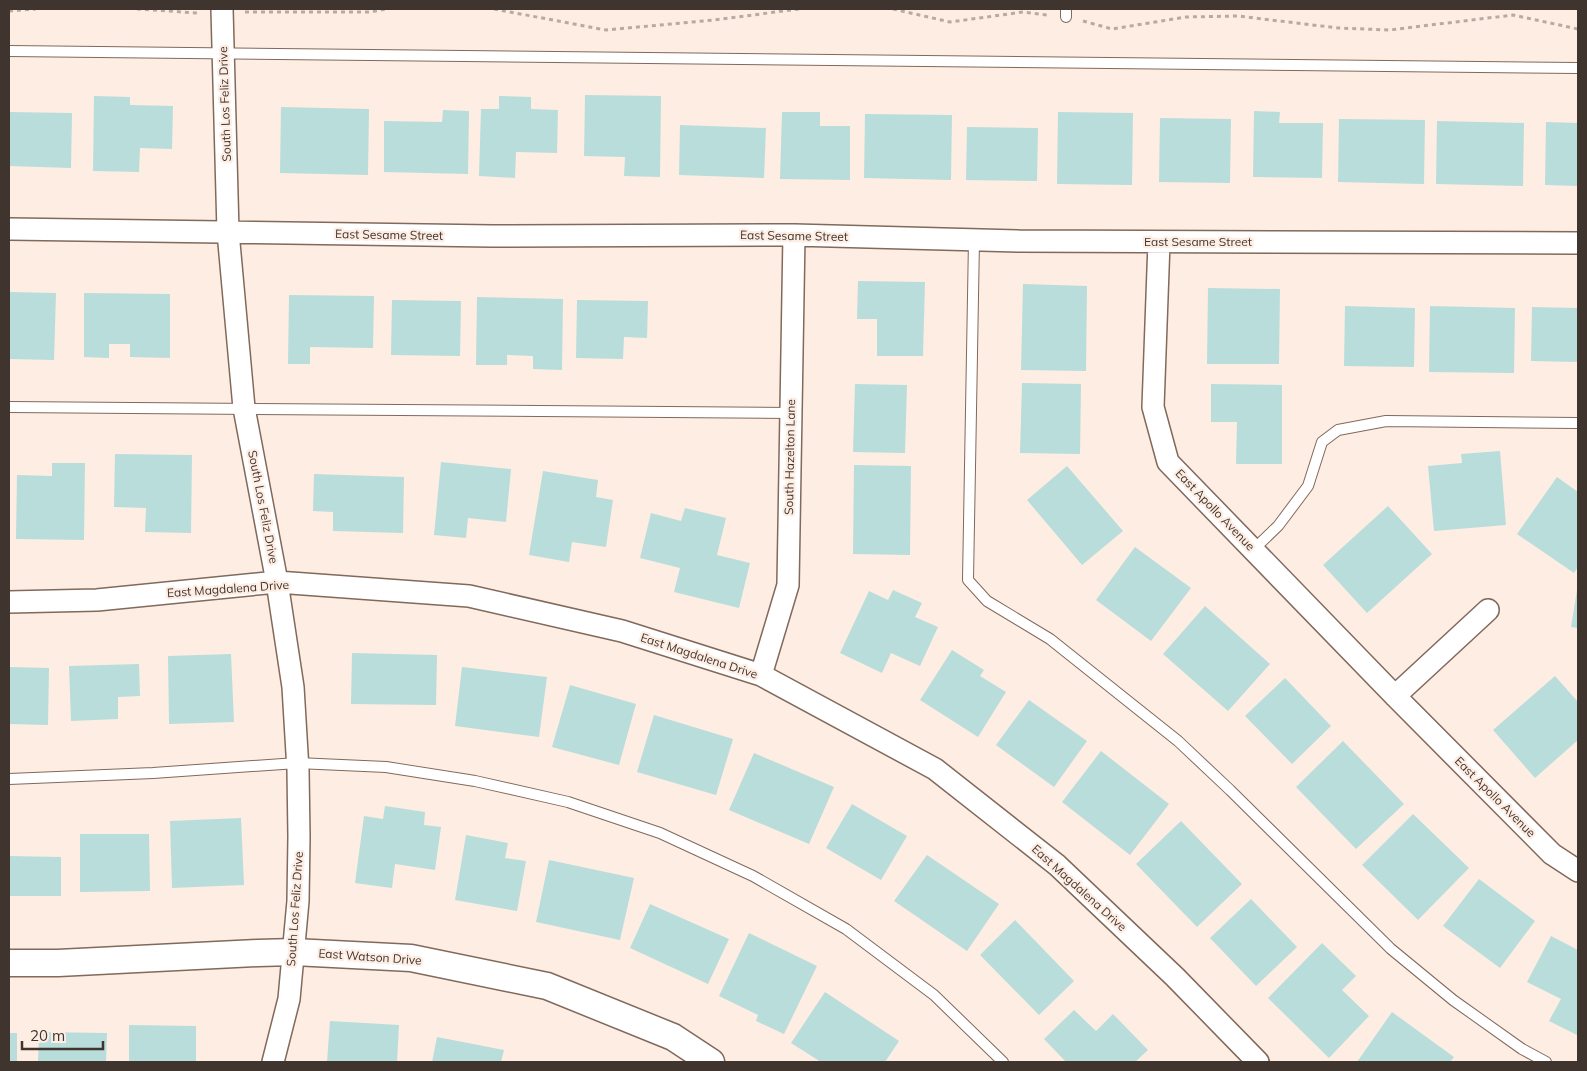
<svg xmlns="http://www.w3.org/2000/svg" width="1587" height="1071" font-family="Mulish,sans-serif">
<rect width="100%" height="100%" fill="#feede3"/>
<!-- building -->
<path fill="#b9dddb" d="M585,95L661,96L660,177L624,176L625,157L584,156Z
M94,96L130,97V105L173,106L172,149L140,148L139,172L93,171Z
M499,96L531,97V109L558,110L557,153L516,152L515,178L479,176L481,109H499Z
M281,107L369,109L368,175L280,173Z
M443,110L469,111L468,174L384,172V121L442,122Z
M1254,111L1280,112L1279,123H1323L1322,178L1253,177Z
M9,112L72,113L71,168L9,166Z
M782,112H820V126H850V180L780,179Z
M1058,112L1133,113L1132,185L1057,184Z
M865,114L952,115L951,180L864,178Z
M1160,118L1231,119L1230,183L1159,182Z
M1339,119L1425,120L1424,184L1338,182Z
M1437,121L1524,123L1523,186L1436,184Z
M1546,122L1578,123V186L1545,185Z
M680,125L766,128L764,178L679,175Z
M967,127L1038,128L1037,181L966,180Z
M858,281L925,282L923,356H877V319H857Z
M1023,284L1087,286L1086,371L1021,370Z
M1208,288L1280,289L1279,364H1207Z
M9,292L56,293L54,360L9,359Z
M84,293L170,294V358L130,357V344H109V358L84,357Z
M289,295L374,296L373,348L310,347V364H288Z
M477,297L563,299L562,370L533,369V356L507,355V365H476Z
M392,300L461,301L460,356L391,355Z
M577,300L648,301L647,338L624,337L623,359L576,358Z
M1345,306L1415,308L1414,367L1344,366Z
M1430,306L1515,308L1514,373L1429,372Z
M1532,307L1578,308V362L1531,361Z
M1022,383L1081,384L1080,454L1020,453Z
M855,384L907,385L905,453L853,452Z
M1211,384L1282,385V464H1236L1237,422H1211Z
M1500,451L1506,525L1434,531L1428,466L1462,463L1461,454Z
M115,454L192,455L191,533L145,532L146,508L114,507Z
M441,462L511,469L506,522L468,518L466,538L434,535Z
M52,463H85L84,540L16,539L17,475L52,476Z
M854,465L911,466L910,555L853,554Z
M1067,466L1123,531L1082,565L1027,500Z
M543,471L598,480L596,497L613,500L606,547L572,542L569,562L529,555Z
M314,474L404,477L403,533L333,531V512L313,511Z
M1557,477L1578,492V567L1574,573L1517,534Z
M1388,506L1432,554L1367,613L1323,565Z
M685,508L726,518L717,555L750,563L739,608L674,592L680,568L640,558L651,513L681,521Z
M1135,547L1191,588L1151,641L1096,600Z
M893,590L922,603L915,617L938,627L920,666L891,653L882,673L840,653L869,591L888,600Z
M1577,590H1578V628L1571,627Z
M1205,606L1270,664L1228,711L1163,654Z
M952,650L984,670L980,676L1006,692L978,737L920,700Z
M352,653L437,655L436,705L351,704Z
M231,654L234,722L169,724L168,656Z
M139,664L140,696L118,697V719L71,721L69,666Z
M9,667L49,668L48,725L9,724Z
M462,667L547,677L539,737L455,726Z
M1555,676L1578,702V740L1535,778L1493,730Z
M1285,678L1331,726L1292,764L1245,716Z
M570,685L636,704L619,765L552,747Z
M1029,700L1087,741L1054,787L996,745Z
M654,715L733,739L716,795L637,772Z
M1343,741L1404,804L1356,849L1296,787Z
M1101,751L1169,804L1130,855L1062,802Z
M754,753L834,787L809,844L729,810Z
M852,804L907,836L881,880L826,848Z
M385,806L425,812L424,825L441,827L435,870L395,864L392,888L355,883L364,816L383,819Z
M1413,814L1469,868L1418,920L1362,865Z
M241,818L244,885L172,888L170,821Z
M1181,821L1242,884L1197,927L1136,864Z
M80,834H149L150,891L80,892Z
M466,835L508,843L505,858L526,861L517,911L455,900Z
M927,855L999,904L967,951L894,901Z
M9,856L61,857V896H9Z
M549,860L634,878L620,940L536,922Z
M1479,879L1535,921L1500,968L1443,926Z
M1251,899L1297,947L1256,986L1210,938Z
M650,904L729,939L708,984L630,948Z
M1015,920L1074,981L1039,1015L980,955Z
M749,933L817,966L784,1034L756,1021L758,1015L719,996Z
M1551,936L1578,950L1577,1035L1549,1021L1561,999L1527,982Z
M1322,943L1356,976L1342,990L1369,1016L1329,1058L1268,998Z
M825,992L899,1041L885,1062H821L791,1043Z
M1074,1010L1096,1031L1113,1014L1148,1050L1135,1062H1066L1044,1039Z
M1392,1012L1454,1057L1450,1062H1357Z
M330,1021L399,1025L397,1062H327Z
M129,1025L196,1026V1062H129Z
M39,1032L107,1033L106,1062H38Z
M9,1033H17V1062H9Z
M437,1037L504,1050L501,1062H432Z"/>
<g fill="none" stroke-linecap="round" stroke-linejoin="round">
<defs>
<path id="service" d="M1066,9V17
M9,51L1578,68
M974,240L968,580L987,601L1050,639L1178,741L1230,790L1391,949L1453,1000L1522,1049L1546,1062
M9,407L791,413
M1253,550L1278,526L1308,486L1322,442L1338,430L1386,421L1578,423
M9,779L153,773L297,763L386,767L475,781L568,802L660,833L753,876L846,929L934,995L1003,1062"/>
<path id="minor" d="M222,9L228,232L244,408L277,582L293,687L298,770L299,837L298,901L289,999L273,1062
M9,229L492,236L794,235L1019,241L1578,243
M1159,242L1153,407L1168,462L1395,696L1552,854L1578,871
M9,602L97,600L277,582L469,596L622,631L761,675L935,769L1057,865L1175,977L1258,1062
M761,675L788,585L794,235
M1395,696L1488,610"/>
<path id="tertiary" d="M9,963H58L258,953L294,952L411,958L547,986L673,1037L711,1062"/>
</defs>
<!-- service casing -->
<use href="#service" stroke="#81695b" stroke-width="12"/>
<!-- minor casing -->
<use href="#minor" stroke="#81695b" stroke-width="24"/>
<!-- tertiary casing -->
<use href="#tertiary" stroke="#81695b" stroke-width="29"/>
<!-- path -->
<path stroke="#b9aaa1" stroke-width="3" stroke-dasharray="4 4" stroke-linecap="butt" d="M137,9L198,13
M494,9L606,30L714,20L799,9
M893,9L950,22L1023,12L1047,15
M9,11L36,9
M245,12H370L387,9
M1083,21L1112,29L1186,17L1238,16L1338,28L1389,30L1513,15L1578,29"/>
<!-- service -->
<use href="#service" stroke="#fff" stroke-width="10"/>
<!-- minor -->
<use href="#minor" stroke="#fff" stroke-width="21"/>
<!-- tertiary -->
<use href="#tertiary" stroke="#fff" stroke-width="26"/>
</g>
<g text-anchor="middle" stroke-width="4.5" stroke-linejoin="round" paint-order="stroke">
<!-- street labels -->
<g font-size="12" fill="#40352e" stroke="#feede3">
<text transform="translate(225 104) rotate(-92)" y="4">South Los Feliz Drive</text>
<text transform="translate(389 235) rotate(1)" y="4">East Sesame Street</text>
<text transform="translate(794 236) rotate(1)" y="4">East Sesame Street</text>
<text x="1198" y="246">East Sesame Street</text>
<text transform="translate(790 457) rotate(-89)" y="4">South Hazelton Lane</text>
<text transform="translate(263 507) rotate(79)" y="4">South Los Feliz Drive</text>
<text transform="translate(1215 510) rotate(46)" y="4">East Apollo Avenue</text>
<text transform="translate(228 589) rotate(-4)" y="4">East Magdalena Drive</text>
<text transform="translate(699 656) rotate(18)" y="4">East Magdalena Drive</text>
<text transform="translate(1495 797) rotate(45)" y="4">East Apollo Avenue</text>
<text transform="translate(1079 888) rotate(42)" y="4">East Magdalena Drive</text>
<text transform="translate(295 909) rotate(-86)" y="4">South Los Feliz Drive</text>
<text transform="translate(370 957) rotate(4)" y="4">East Watson Drive</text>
</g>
</g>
<!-- border -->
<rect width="1587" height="1071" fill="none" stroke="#40352e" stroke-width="20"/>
<!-- scale -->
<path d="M22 1041v8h81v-8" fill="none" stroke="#40352e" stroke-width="2.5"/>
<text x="30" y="1041" font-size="15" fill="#40352e" stroke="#feede3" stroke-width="4" paint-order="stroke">20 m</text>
</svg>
